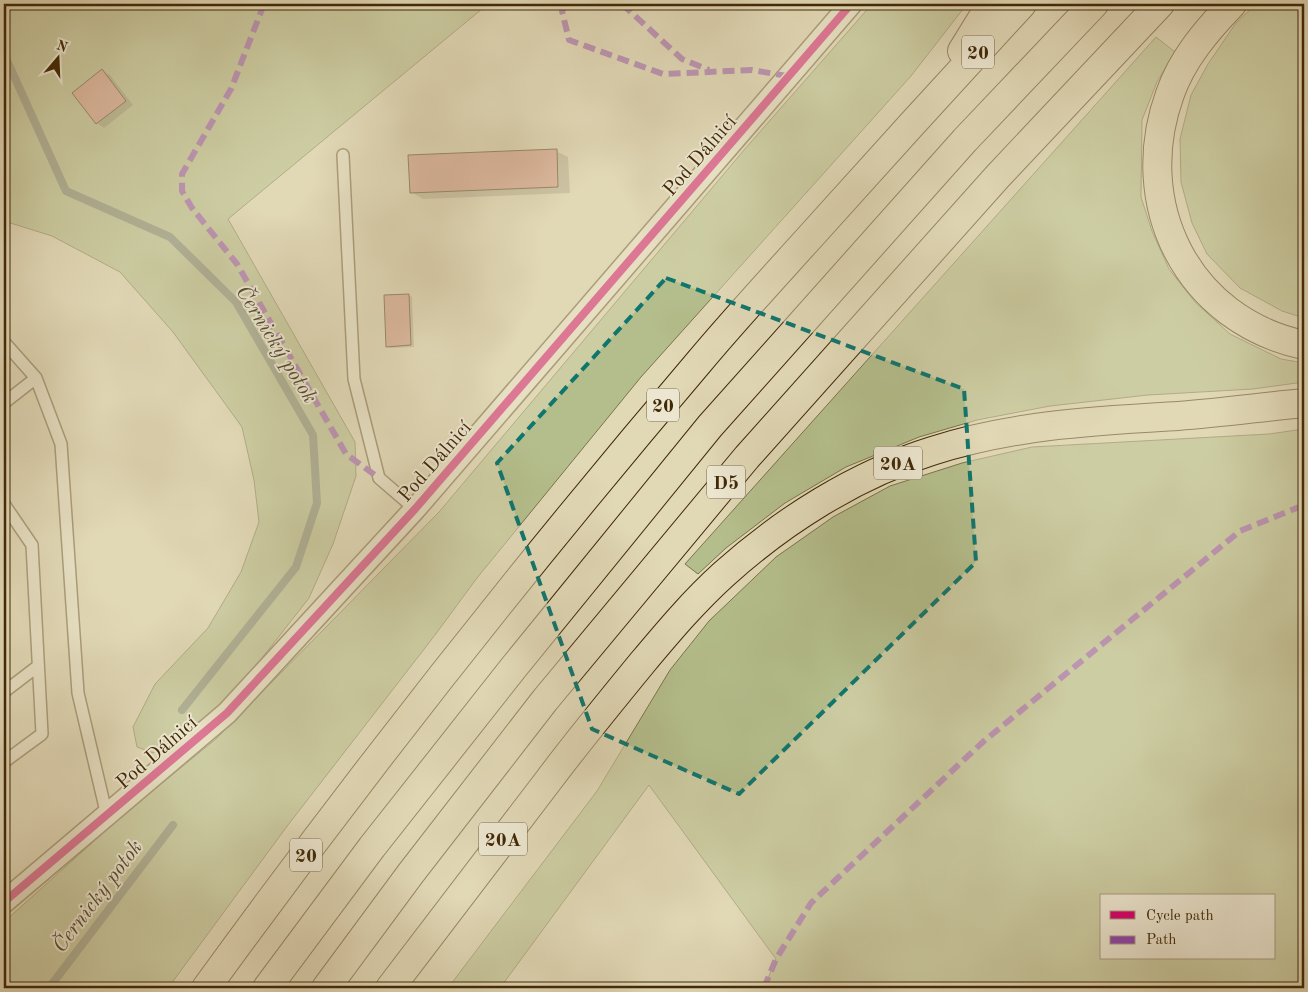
<svg xmlns="http://www.w3.org/2000/svg" width="1308" height="992" font-family="'Old Standard TT',serif">
<rect width="100%" height="100%" fill="#e1d8b6"/>
<filter id="stains"><feTurbulence type="fractalNoise" baseFrequency=".004" numOctaves="4"/><feColorMatrix values="0 0 0 0 .2 0 0 0 0 .09 0 0 0 0 .02 0 0 0 .5 -.17"/></filter>
<radialGradient id="worn" r=".72"><stop offset=".6" stop-color="#630" stop-opacity="0"/><stop offset="1" stop-color="#630" stop-opacity=".3"/></radialGradient>
<!-- green -->
<path fill="#b4be8c" stroke="#7a7449" fill-rule="evenodd" d="M4,4H488L228,219L355,442L356,476L333,544L309,598L230,699L197,725L153,753L137,747L133,727L155,684L208,628L241,572L259,522L254,480L242,427L173,332L120,272L52,236L4,221Z
M872,4H967L911,76L641,377L477,578L435,635L288,825L168,988H4V922L123,815L216,739L439,512L744,150Z
M1256,4H1304V318L1282,311L1240,288L1207,254L1192,223L1181,182L1180,139L1191,95L1208,64L1236,23Z
M1156,37L1175,52L1157,82L1142,120L1141,197L1152,231L1169,269L1195,302L1230,334L1281,359L1304,363V382L1253,389L1148,395L1050,406L977,420L919,437L846,467L785,503L726,548L698,574L685,564Z
M1304,429V988H764L776,959L649,785L500,988H448L597,791L670,670L709,621L776,557L833,517L890,486L962,463L1032,447L1269,434ZM1102,896H1274V958H1102Z"/>
<!-- shadow -->
<path fill="#0003" d="M102,71L110,75L133,105L104,128L97,123Z
M556,151L568,157L570,193L423,199L411,192Z
M409,295L412,297L414,347L390,348L387,346Z"/>
<g fill="none" stroke-linecap="round" stroke-linejoin="round">
<!-- stream -->
<path stroke="#737f6e" stroke-width="8" d="M4,54L66,191L170,237L236,302L313,435L317,503L296,567L182,710
M49,988L173,825"/>
</g>
<!-- building -->
<path fill="#d69082" stroke="#412906" d="M102,69L126,101L96,124L72,93Z
M557,149L558,187L410,193L408,155Z
M409,294L411,345L386,347L384,295Z"/>
<g fill="none" stroke-linecap="round" stroke-linejoin="round">
<defs>
<path id="lane" d="M343,155L354,379L379,478L415,509
M4,342L36,378L61,444L78,693L107,816
M4,403L36,378
M4,504L32,545L42,734L4,762
M4,692L38,666"/>
<path id="street" d="M4,902L227,713L415,509L851,4"/>
<path id="highway" d="M1232,4C1207,30 1182,59 1170,94C1130,204 1187,320 1304,345
M962,51L991,4
M206,988C362,773 527,564 699,362C735,319 773,278 810,237C880,159 951,81 1022,4
M267,988L372,847L514,667L710,426L965,140L1094,4
M326,988L411,873L545,700L747,457L998,176L1160,4
M390,988C442,919 495,850 548,781C578,741 610,702 642,663C668,632 694,601 724,574C783,521 855,475 932,451C1012,425 1094,421 1178,416C1220,413 1262,407 1304,403"/>
</defs>
<!-- lane casing -->
<use href="#lane" stroke="#695532" stroke-width="14"/>
<!-- street casing -->
<use href="#street" stroke="#695532" stroke-width="24"/>
<!-- highway casing -->
<use href="#highway" stroke="#412906" stroke-width="30"/>
<!-- lane -->
<use href="#lane" stroke="#ece6d0" stroke-width="11"/>
<!-- street -->
<use href="#street" stroke="#ece6d0" stroke-width="21"/>
<!-- highway -->
<use href="#highway" stroke="#e1d8b6" stroke-width="28"/>
<!-- quiet -->
<path stroke="#8e44ad" stroke-width="6" stroke-dasharray="12 6" stroke-linecap="butt" d="M264,4L231,89L182,174V191L192,208L237,264L346,454L379,478
M567,4L562,11L569,40L663,74L752,70L787,76
M622,4L682,59L709,70
M764,988L776,959L811,903L984,741L1240,531L1304,505"/>
<defs>
<path id="cycleway" d="M4,902L227,713L415,509L851,4"/>
</defs>
<!-- cycleway casing -->
<use href="#cycleway" stroke="#ece6d0" stroke-width="11"/>
<!-- cycleway -->
<use href="#cycleway" stroke="#d6006c" stroke-width="8"/>
</g>
<!-- marked area -->
<path d="M0 0H1308V992H0ZM666,278L964,389L976,562L739,794L592,729L497,463Z" fill="#e1d8b6" fill-opacity=".55" fill-rule="evenodd"/>
<path fill="none" stroke="#0f766e" stroke-width="4" stroke-dasharray="10 6" stroke-linejoin="round" d="M666,278L964,389L976,562L739,794L592,729L497,463Z"/>
<g text-anchor="middle" stroke-width="4" stroke-linejoin="round" paint-order="stroke">
<!-- shield labels -->
<g fill="#ece6d0" stroke="#746243" stroke-width="1">
<rect x="962" y="35.5" width="32" height="33" rx="4"/>
<rect x="647" y="388.5" width="32" height="33" rx="4"/>
<rect x="874" y="446.5" width="48" height="33" rx="4"/>
<rect x="707" y="465.5" width="38" height="33" rx="4"/>
<rect x="479" y="822.5" width="48" height="33" rx="4"/>
<rect x="290" y="838.5" width="32" height="33" rx="4"/>
</g>
<g font-size="19" font-weight="bold" fill="#412906">
<text x="978" y="59">20</text>
<text x="663" y="412">20</text>
<text x="898" y="470">20A</text>
<text x="726" y="489">D5</text>
<text x="503" y="846">20A</text>
<text x="306" y="862">20</text>
</g>
<!-- street labels -->
<g font-size="20" fill="#412906" stroke="#ece6d0">
<text transform="translate(699 155) rotate(-49)" y="7">Pod Dálnicí</text>
<text transform="translate(434 461) rotate(-49)" y="7">Pod Dálnicí</text>
<text transform="translate(156 752) rotate(-41)" y="7">Pod Dálnicí</text>
</g>
<!-- water labels -->
<g font-size="21" font-style="italic" fill="#564d32" stroke="#ece6d0">
<text transform="translate(277 344) rotate(58)" y="7">Černický potok</text>
<text transform="translate(97 896) rotate(-53)" y="7">Černický potok</text>
</g>
</g>
<!-- margin -->
<rect width="1308" height="992" fill="none" stroke="#e1d8b6" stroke-width="20"/>
<rect x="5" y="5" width="1298" height="982" fill="none" stroke="#412906" stroke-width="2.5"/>
<rect x="10" y="10" width="1288" height="972" fill="none" stroke="#412906"/>
<!-- legend -->
<rect x="1100" y="894" width="175" height="65" fill="#ece6d0" stroke="#a89a7f"/>
<rect x="1110" y="911" width="25" height="8" fill="#d6006c" stroke="#a89a7f"/>
<text x="1146" y="920" font-size="15" fill="#412906">Cycle path</text>
<rect x="1110" y="936" width="25" height="8" fill="#8e44ad" stroke="#a89a7f"/>
<text x="1146" y="944" font-size="15" fill="#412906">Path</text>
<!-- north arrow -->
<g transform="translate(58 58) rotate(19)" stroke="#ece6d0" stroke-width="4" paint-order="stroke">
<path d="M0-4L9 19L0 12L-9 19Z" fill="#412906"/>
<text y="-8" font-size="14" font-weight="bold" text-anchor="middle" fill="#412906">N</text>
</g>
<rect width="100%" height="100%" filter="url(#stains)"/>
<rect width="100%" height="100%" fill="url(#worn)"/>
</svg>
